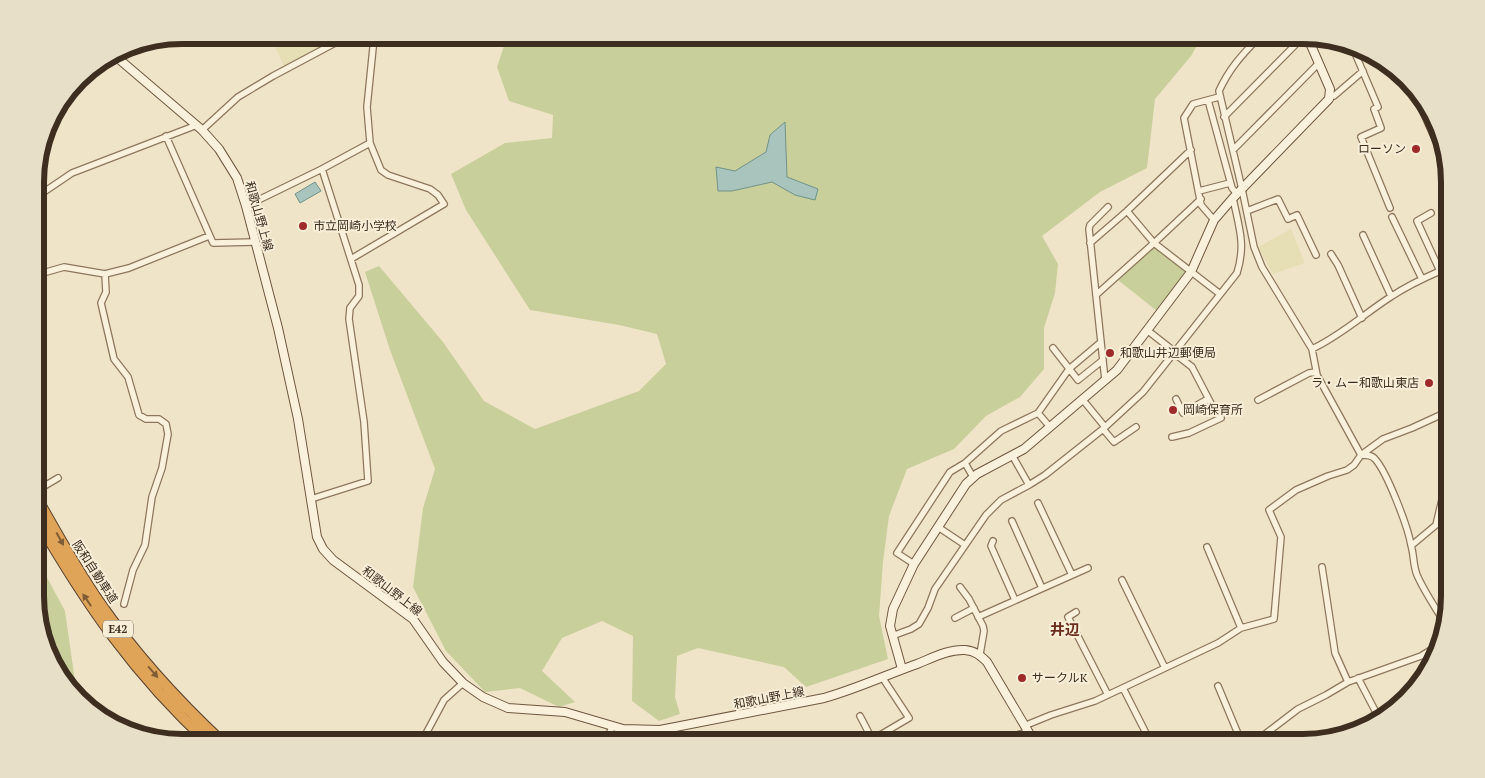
<svg xmlns="http://www.w3.org/2000/svg" width="1485" height="778" font-family="'PT Serif','Noto Sans JP',serif">
<rect width="100%" height="100%" fill="#f0e4c8"/>
<!-- farmland -->
<path fill="#e6deb5" d="M270,35H325L329,43L284,66Z
M1291,229L1305,263L1273,274L1258,247Z"/>
<!-- green -->
<path fill="#c9cf9b" d="M486,35H1203L1191,56L1155,99L1147,168L1100,192L1042,236L1058,264L1055,293L1044,328V369L1020,397L986,416L954,449L907,469L889,516L883,562L879,616L888,659L806,687L784,667L698,648L677,656L675,697L680,714L659,721L632,701L633,636L602,621L562,638L542,671L575,702L559,707L520,688L485,692L446,651L413,587L423,508L435,469L390,350L365,272L379,266L443,342L484,401L535,429L639,391L666,364L657,334L619,325L530,310L466,210L451,174L505,143L552,138L553,115L509,101L497,67L504,46Z
M1153,247L1186,271L1157,311L1118,280Z
M36,557L65,611L77,695L65,685L36,616Z"/>
<!-- water -->
<path fill="#a9c4bc" stroke="#6f938a" d="M785,122L787,177L818,189L815,200L795,195L772,182L732,191H718L716,167L735,171L766,152L770,135Z
M315,182L321,191L300,203L295,194Z"/>
<g fill="none" stroke-linecap="round" stroke-linejoin="round">
<defs>
<path id="street" d="M1261,35C1243,54 1230,67 1219,91L1242,189L1254,247L1262,267L1312,349L1317,375L1361,455
M1352,46L1378,107L1374,109L1381,128L1361,137L1390,208
M1330,96H1334L1363,71
M1208,100L1232,188L1237,194
M1224,117L1305,35
M202,130L238,97L273,76L350,35
M166,136L213,243L255,242
M1233,150L1319,63
M1199,191L1230,183
M35,198L72,173L197,125
M246,206L322,169L370,143
M1127,211L1154,243L1220,294
M1247,211L1278,199L1288,219L1297,215L1316,255
M1392,217L1422,279
M1214,220L1201,205L1184,118L1193,104L1219,97
M1363,235L1391,296
M1090,243L1127,211L1191,150
M1331,254L1338,265L1362,318
M351,259L444,204L438,195L430,189L388,175L381,170L370,143L367,107L374,38L373,35
M105,274L106,292L101,303L114,359L128,377L139,415L146,419H159L166,424L168,434L162,468L152,497L145,545L133,570L124,604
M36,275L64,267L105,274L129,268L209,236
M1096,295L1154,243L1201,199
M1147,330L1175,352
M1053,348L1078,380L1103,360
M1312,349C1342,335 1365,313 1392,296C1407,286 1424,278 1440,271L1417,221L1431,213
M1105,380L1089,229L1090,225L1108,207
M1176,399L1183,413L1208,399
M1083,400L1105,427
M1258,400L1309,373L1316,372
M1038,413L1050,427
M1103,429L1114,442L1136,427
M1172,437L1189,433L1221,418L1216,413L1192,367L1174,353
M1012,455L1029,485
M1361,455C1366,455 1372,455 1375,459C1387,472 1408,527 1411,545C1414,555 1413,565 1417,575C1424,591 1435,607 1444,622
M965,463L973,477
M36,491L58,478
M311,499L368,481L364,422L349,319L350,308L359,296V285L322,169
M1038,503L1072,575
M1012,521L1042,588
M938,527L965,545
M993,541L991,546L1015,600
M1412,545L1436,525L1445,487L1450,489
M1207,547L1241,628
M914,564L897,553L950,472L965,463L1001,431L1038,413L1069,369L1101,342
M1322,567L1335,653L1348,682
M1122,580L1165,668
M960,587L969,599L983,626L984,631L980,654
M1076,612L1068,617L1108,695
M978,617L1088,568
M955,618L974,608
M892,636L911,629L919,624L928,608L935,589L986,515L1001,500L1029,485L1045,475L1103,429L1143,392L1237,273C1246,244 1239,228 1233,198
M1358,678L1380,720
M1218,686L1241,741
M1123,688L1151,743
M860,716L872,739
M1024,726L1051,715L1095,701L1218,643L1241,628L1274,619L1281,537L1269,510L1296,490L1328,476L1347,470L1354,465L1361,455L1383,439L1412,428L1449,411
M623,729V734L627,743
M741,737L743,743
M834,739L836,743
M421,743L444,700L463,683
M601,743L610,732L612,727
M871,743L870,741L909,718L882,677
M987,743L1028,732
M1229,743L1260,738L1298,709L1326,695L1348,682L1421,656L1439,645"/>
<path id="secondary" d="M113,54L202,130L219,149L237,178L246,206L278,328L298,419L317,537L323,549L333,560L413,619L443,662L463,683L483,697L508,708L565,712L623,729L660,730L824,698C856,689 886,675 917,664C932,658 949,649 965,650C975,651 980,655 987,662L1035,743
M1415,91L1449,168
M902,669L890,626L893,609L914,564L966,484L977,474L1024,449L1117,370L1191,272L1214,220L1233,198L1329,99L1330,89L1307,36"/>
<path id="highway" d="M36,497C56,532 76,569 99,602C135,654 177,700 223,743
M36,517C86,604 135,675 209,743"/>
</defs>
<!-- street casing -->
<use href="#street" stroke="#8d765c" stroke-width="8"/>
<!-- secondary casing -->
<use href="#secondary" stroke="#6f573f" stroke-width="10"/>
<!-- highway casing -->
<use href="#highway" stroke="#5b4430" stroke-width="12"/>
<!-- street -->
<use href="#street" stroke="#faf1dc" stroke-width="5.5"/>
<!-- secondary -->
<use href="#secondary" stroke="#faf1dc" stroke-width="8"/>
<!-- highway -->
<use href="#highway" stroke="#e0a458" stroke-width="10"/>
</g>
<!-- one-way arrows -->
<defs><path id="oneway-solid" d="M-6-.8H1V-3.2L6.5 0L1 3.2V.8H-6Z" transform="scale(1.25)"/></defs>
<g fill="#7e5d36">
<use href="#oneway-solid" transform="translate(60 539) rotate(61)"/>
<use href="#oneway-solid" transform="translate(87 600) rotate(-124)"/>
<use href="#oneway-solid" transform="translate(153 672) rotate(49)"/>
</g>
<!-- markers -->
<g fill="#9e2a2b" stroke="#f7eed8" stroke-width="2">
<circle cx="1416" cy="149" r="5"/>
<circle cx="303" cy="226" r="5"/>
<circle cx="1110" cy="353" r="5"/>
<circle cx="1429" cy="383" r="5"/>
<circle cx="1173" cy="410" r="5"/>
<circle cx="1022" cy="678" r="5"/>
</g>
<g text-anchor="middle" stroke-width="4" stroke-linejoin="round" paint-order="stroke">
<!-- shield labels -->
<rect fill="#f7eed8" stroke="#756857" stroke-width="1" x="103" y="620.5" width="30" height="17" rx="4"/>
<g font-size="11" font-weight="bold" fill="#3d2e20">
<text x="118" y="633">E42</text>
</g>
<!-- poi labels -->
<g font-size="12" fill="#3d2e20" stroke="#f7eed8" text-anchor="start">
<text x="1406" y="153" text-anchor="end">ローソン</text>
<text x="313" y="230">市立岡崎小学校</text>
<text x="1120" y="357">和歌山井辺郵便局</text>
<text x="1419" y="387" text-anchor="end">ラ・ムー和歌山東店</text>
<text x="1183" y="414">岡崎保育所</text>
<text x="1032" y="682">サークルK</text>
</g>
<!-- street labels -->
<g font-size="12" fill="#3d2e20" stroke="#f7eed8">
<text transform="translate(259 216) rotate(74)" y="4">和歌山野上線</text>
<text transform="translate(95 572) rotate(57)" y="4">阪和自動車道</text>
<text transform="translate(392 591) rotate(38)" y="4">和歌山野上線</text>
<text transform="translate(769 698) rotate(-11)" y="4">和歌山野上線</text>
</g>
<!-- quarter labels -->
<g font-size="15" font-weight="bold" fill="#6b2e1e" stroke="#f7eed8">
<text x="1065" y="635">井辺</text>
</g>
</g>
<!-- crop -->
<path d="M0 0H1485V778H0ZM182 44H1303A138 138 0 0 1 1441 182V596A138 138 0 0 1 1303 734H182A138 138 0 0 1 44 596V182A138 138 0 0 1 182 44Z" fill="#e8dfc9" fill-rule="evenodd"/>
<path fill="none" stroke="#3d2e20" stroke-width="6" d="M182 44H1303A138 138 0 0 1 1441 182V596A138 138 0 0 1 1303 734H182A138 138 0 0 1 44 596V182A138 138 0 0 1 182 44Z"/>
</svg>
